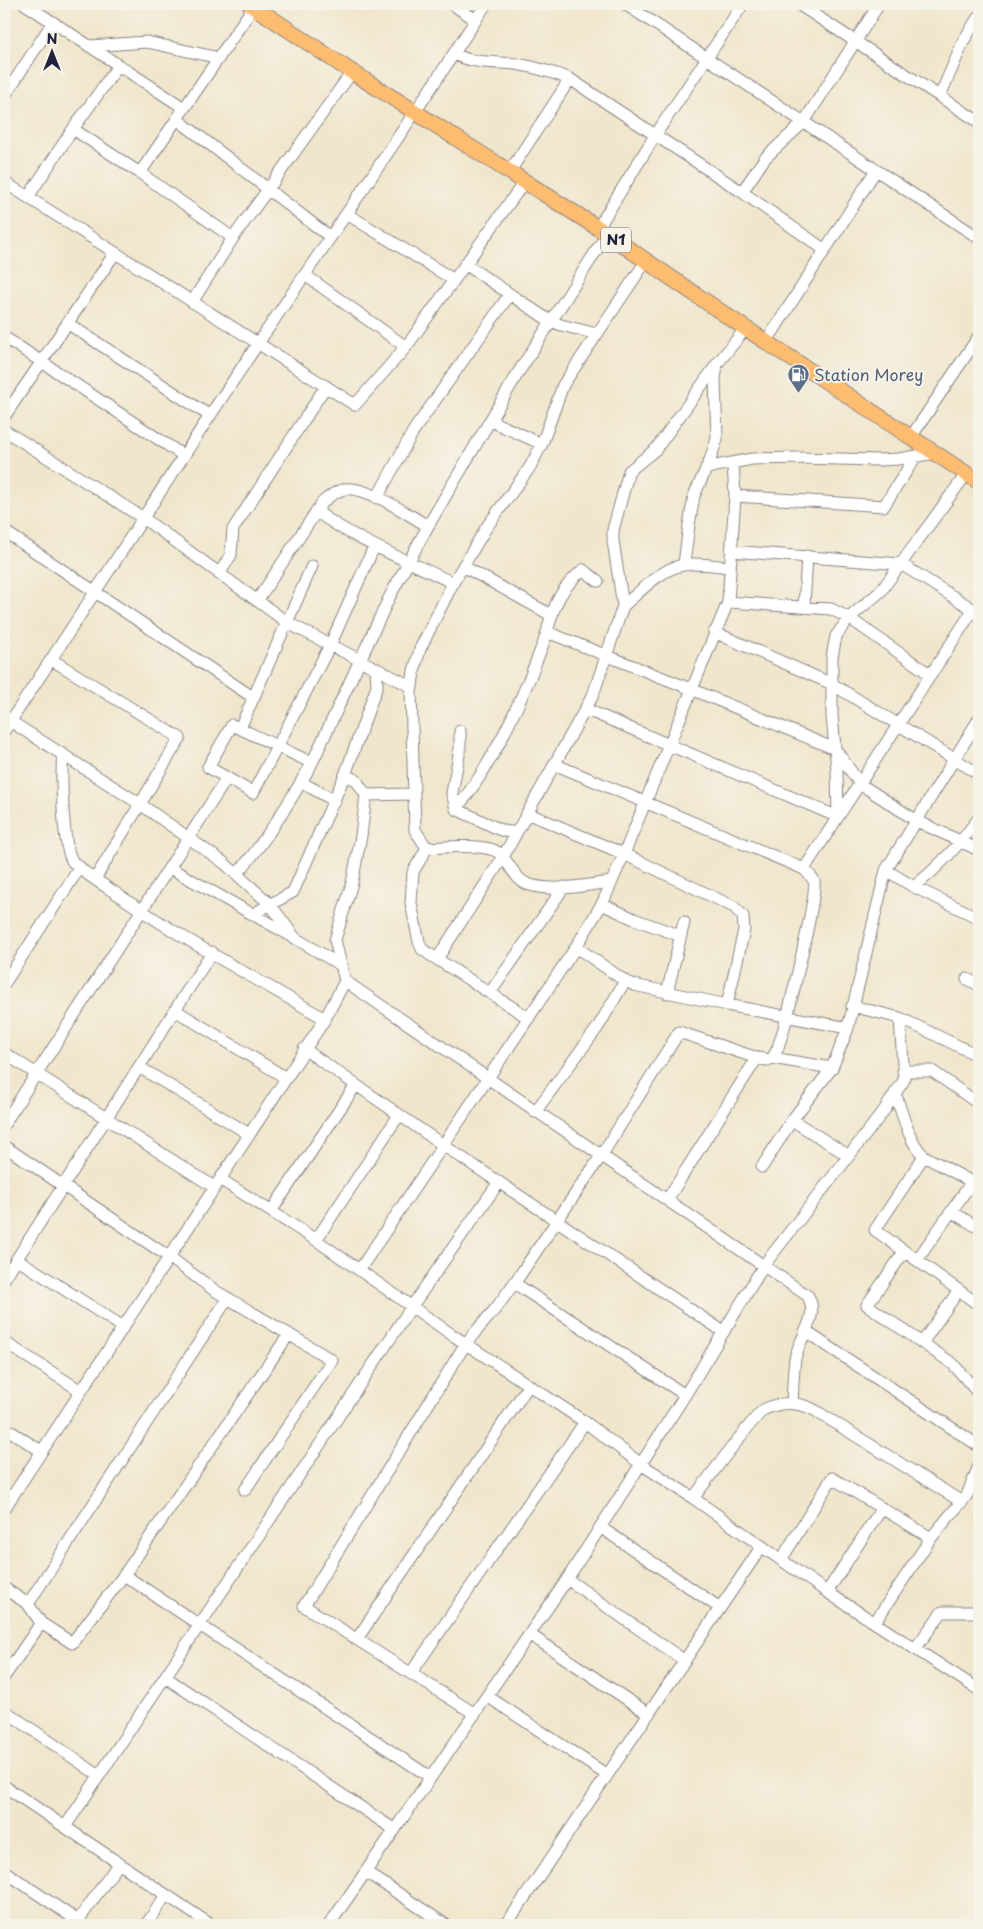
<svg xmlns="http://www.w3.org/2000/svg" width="983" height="1929" font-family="'Playpen Sans',sans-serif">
<rect width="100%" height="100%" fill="#f7f3e8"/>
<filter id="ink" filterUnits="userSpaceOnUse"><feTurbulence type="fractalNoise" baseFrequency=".02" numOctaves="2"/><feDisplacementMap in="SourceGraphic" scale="10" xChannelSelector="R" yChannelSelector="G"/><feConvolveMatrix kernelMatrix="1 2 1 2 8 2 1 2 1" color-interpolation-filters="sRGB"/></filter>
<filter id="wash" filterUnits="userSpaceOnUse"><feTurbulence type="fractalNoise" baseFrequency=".0096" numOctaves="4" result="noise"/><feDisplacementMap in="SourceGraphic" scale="20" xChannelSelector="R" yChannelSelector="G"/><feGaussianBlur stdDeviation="1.12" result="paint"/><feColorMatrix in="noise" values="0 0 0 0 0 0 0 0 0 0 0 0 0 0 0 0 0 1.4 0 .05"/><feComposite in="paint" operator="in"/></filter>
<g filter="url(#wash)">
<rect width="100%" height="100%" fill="#f0e6cc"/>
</g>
<g filter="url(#ink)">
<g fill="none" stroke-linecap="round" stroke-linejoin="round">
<defs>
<path id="minor" d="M25,4L184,108
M452,4L476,20
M625,4L979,238
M798,4L979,122
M89,46L147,42L219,58
M454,54C473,64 495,62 516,64C535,67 552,72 570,79L742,192L825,250
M940,96L964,40L979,16
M4,97L53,22
M177,119L330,237
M73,129L140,173L233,238
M510,171L570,79
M140,173L254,6
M4,182L355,405L406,347L525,181
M742,192L765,158L804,122L879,4
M28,197L73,129L118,66
M347,214L454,280
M598,228L656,134L743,4
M465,264L547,319L561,325L597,334
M305,275L406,347
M192,302L233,238L352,72
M67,323L210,416
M4,337L184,456
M767,341L876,170
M4,417L115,253
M491,421L542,444
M4,430L143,518L288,623L412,687
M911,437L979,336
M706,468L752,459L797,458L879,460L898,459L936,453
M735,496L884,506L916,456
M377,498L414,430L510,294
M316,511C358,542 407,560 453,583
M4,531L254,698
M731,551L901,564L979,613
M684,564L689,525L694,496L710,460L717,439L715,380L717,364L746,328
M463,566L551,615
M219,574L231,555L233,529L326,386
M257,601L322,503C328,497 336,491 345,489C368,486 408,515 428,526
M728,602L831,609L849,618L931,675
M623,606C640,592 660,569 683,565C697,562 715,566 730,567
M804,607L807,556
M547,632L691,689L835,749L860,784L917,821L979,850
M714,632L832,684L979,774
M52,660L180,738L95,879
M585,709L838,817L837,769L832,716V657L836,636L849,618L881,591L967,473
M10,721L140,804L223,862L270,904L295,938
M240,728L312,566
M4,731C90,602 172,471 259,342C335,230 413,118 486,4
M63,754C61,772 62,849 73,862C84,874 109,888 123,898C187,942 257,979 325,1019
M312,763C285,750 259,737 232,725L208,767L253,793L326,653L332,641L374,547
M301,782L335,801
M366,795L413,794
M456,809C489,769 511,722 531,675C536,661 543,646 547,632C554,604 561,588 583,570L598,581
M456,809L452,793L460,749V731
M456,809L501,830L509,832H517
M527,813L624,854L734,907L743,916L744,930L727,1005
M427,848C443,847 487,843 499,853C509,861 514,879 527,884C553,893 585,885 611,882
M170,868L295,938L342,966
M804,869L973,610
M886,870L914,887L979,918
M237,874C266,841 290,802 312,763L390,596L428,526L518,373L607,234
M914,887C939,867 960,844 979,818
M602,904L634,919L681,936
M253,914L293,892L345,775L377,686L376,668
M576,947L625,981L634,985L727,1005L848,1028
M437,959L503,857L593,695L623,606L613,541V530L629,471L656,449L717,364
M967,979L979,985
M345,981L808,1296C820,1317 799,1337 795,1359C793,1373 793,1388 792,1403
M4,984L80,867
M490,993L564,887
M667,993L684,922
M852,1006L900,1018L979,1056
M175,1010L286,1078
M529,1018L429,954L422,949L419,942L411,903L413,872L427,848L415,830L411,693L414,671L420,649L453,583L486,528L530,467L542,444L563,385L646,261
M304,1049L443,1145L724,1332
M4,1053L214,1187
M772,1058L832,1068
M139,1067L249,1134
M903,1071H932L979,1104
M895,1093C903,1114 908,1141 924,1156L972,1182
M535,1112L598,1027L625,981
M792,1120L849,1156
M4,1124L227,778
M4,1146L169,1257L214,1290L332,1360L245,1490
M924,1156L875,1230L979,1305
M762,1167L792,1120L832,1068L848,1028L886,870L979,719
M220,1179L316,1240L451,1334L585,1422L641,1464L693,1498L827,1592L979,1690
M667,1200L757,1058
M272,1210L356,1085
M952,1212L979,1228
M316,1240L399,1115
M904,1252L867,1305L953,1364L979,1394
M17,1259L123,1327
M917,1260L972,1182L979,1177
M360,1269L576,947L603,902L624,854L728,602L735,496L733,464
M4,1279L212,952
M514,1283L685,1395
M805,1331L979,1446
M4,1342L81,1391
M922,1343L959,1290
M4,1427L41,1451
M693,1498C703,1486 757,1412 765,1409C783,1401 800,1402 816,1411L962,1502
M4,1509L325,1019L345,981L335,940L352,883L361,836L366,795L356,780L345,775
M600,1527L720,1608
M781,1560L832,1478L931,1538
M124,1575L430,1777
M567,1579L685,1661
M4,1588L28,1604L41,1623L72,1643L124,1575L289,1334
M827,1592L882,1508
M28,1604L228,1298
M875,1622L931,1538L967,1495L979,1466
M529,1634L649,1714
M357,1639L529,1385
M915,1649L942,1612H979
M411,1673L585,1422
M4,1677L41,1623
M165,1677L395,1830
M487,1696L607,1775
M4,1710L98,1775
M475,1714L304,1606L466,1343L497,1307L520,1275L601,1156L679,1032L757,1058L768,1060L772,1058C775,1054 778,1049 779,1044C786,1025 818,893 814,881C812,877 807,872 804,869L554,764
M4,1786L211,1925
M65,1827L412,1306L499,1182
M4,1871L78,1921
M366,1872L446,1925
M75,1925L119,1863
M146,1925L166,1895
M329,1925L564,1584L687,1392L764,1265L883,1112L904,1080L900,1018
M506,1925L762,1546"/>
<path id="major" d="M250,4L352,72L598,228L733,320L979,482"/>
</defs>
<!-- minor casing -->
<use href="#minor" stroke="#898484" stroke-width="13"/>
<!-- major casing -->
<use href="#major" stroke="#898484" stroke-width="17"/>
<!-- minor -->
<use href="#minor" stroke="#fff" stroke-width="11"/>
<!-- major -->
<use href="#major" stroke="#febc70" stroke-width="15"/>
</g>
</g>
<!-- icons -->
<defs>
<symbol id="fuel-pin" viewBox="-11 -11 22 30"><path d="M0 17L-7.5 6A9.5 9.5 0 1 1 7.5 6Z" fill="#5c6f8a" stroke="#f7f3e8"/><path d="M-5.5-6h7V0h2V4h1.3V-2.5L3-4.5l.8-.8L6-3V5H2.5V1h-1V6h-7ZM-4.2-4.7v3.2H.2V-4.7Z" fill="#fff"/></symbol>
</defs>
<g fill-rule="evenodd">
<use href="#fuel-pin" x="786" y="362" width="25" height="34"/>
</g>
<g text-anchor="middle" stroke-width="4" stroke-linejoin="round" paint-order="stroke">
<!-- shield labels -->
<rect fill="#f7f3e8" stroke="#62616f" stroke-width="1" x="601" y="227.5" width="30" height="25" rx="4"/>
<g font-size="15" font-weight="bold" fill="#22223b">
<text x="616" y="245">N1</text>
</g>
<!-- service labels -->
<g font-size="16" fill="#4e5e75" stroke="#f7f3e8" text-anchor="start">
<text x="814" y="381">Station Morey</text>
</g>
</g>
<!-- margin -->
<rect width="983" height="1929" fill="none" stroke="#f7f3e8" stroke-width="20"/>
<!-- north arrow -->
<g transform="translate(52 52)" stroke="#f7f3e8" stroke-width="4" paint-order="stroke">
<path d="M0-4L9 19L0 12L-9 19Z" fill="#22223b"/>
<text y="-8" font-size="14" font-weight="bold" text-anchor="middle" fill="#22223b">N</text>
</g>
</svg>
